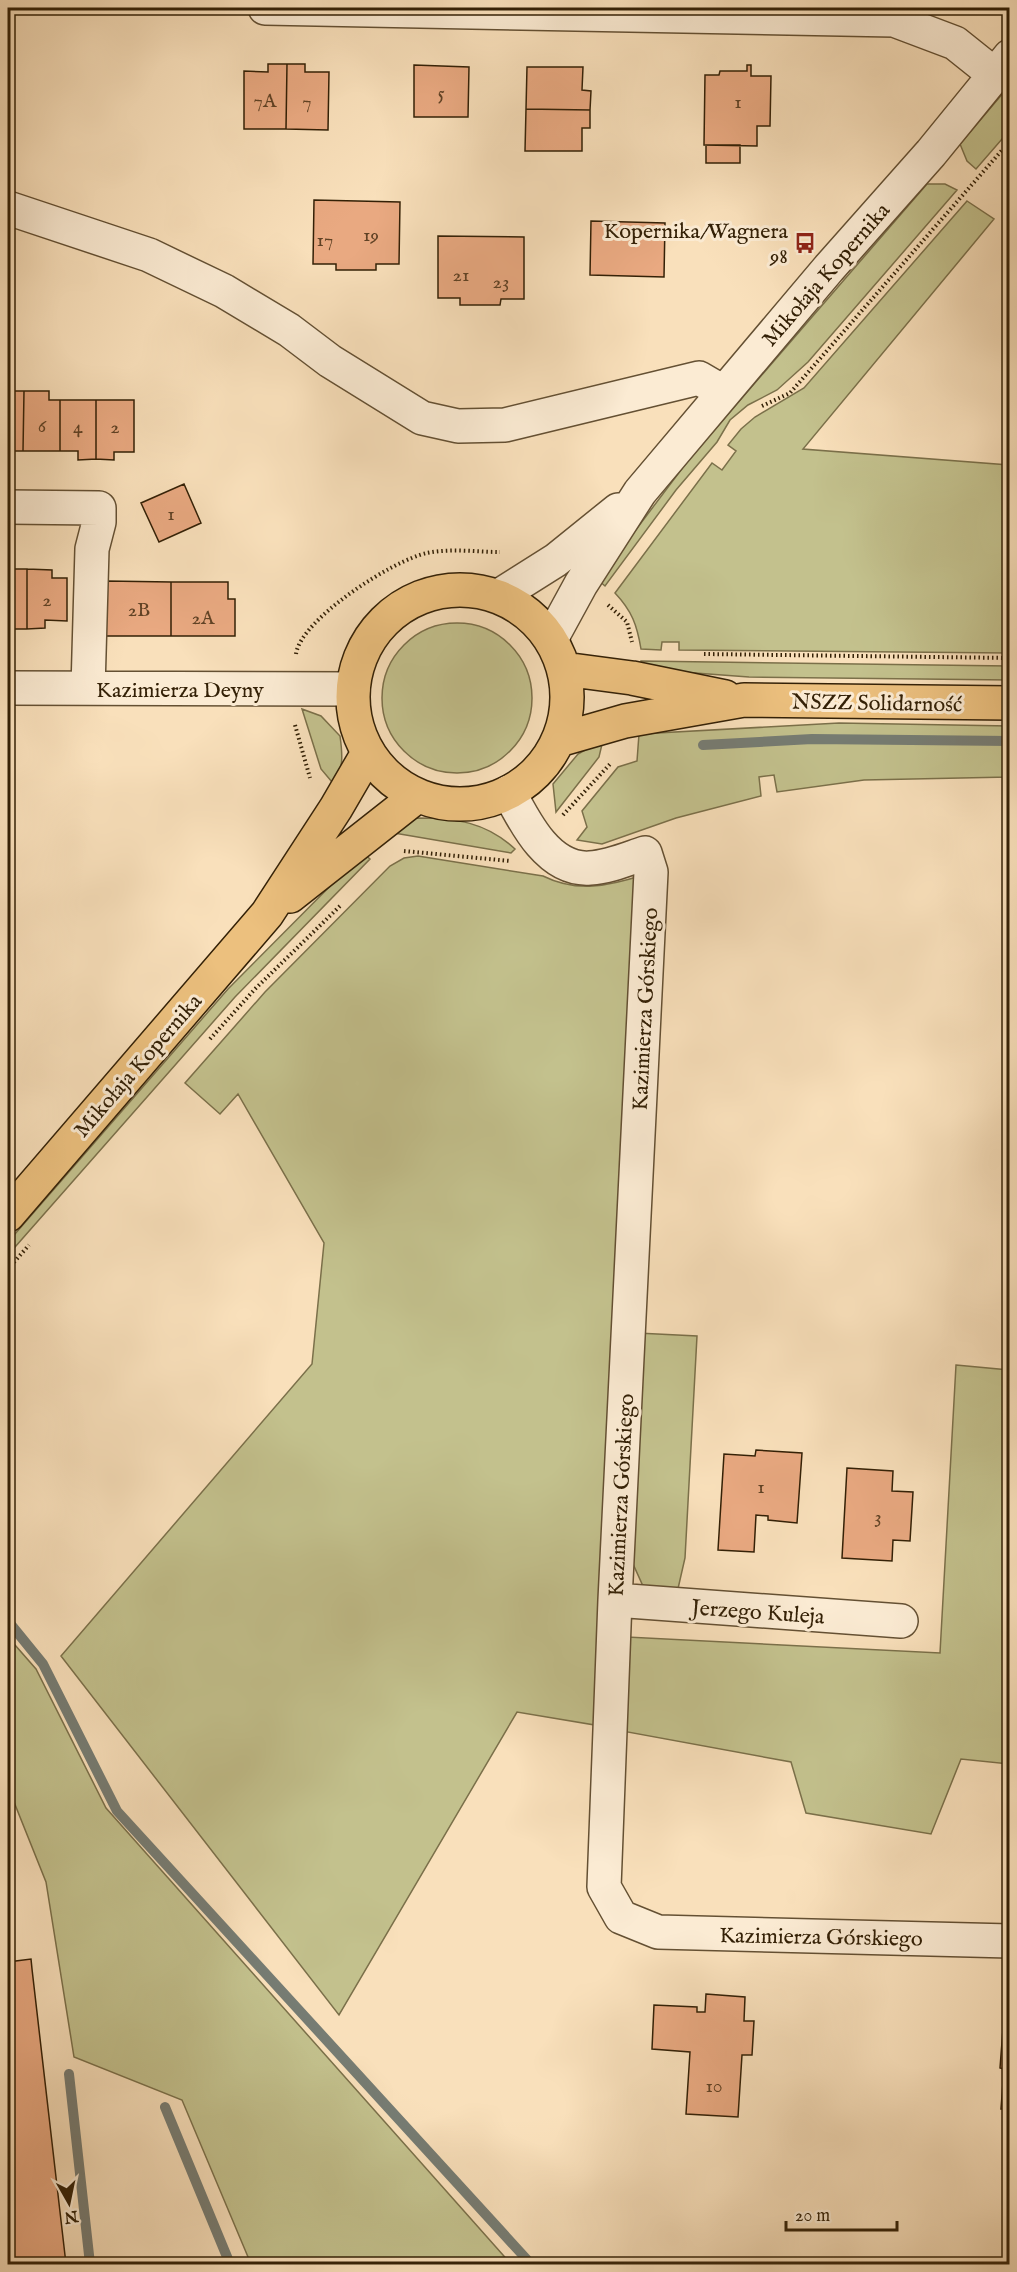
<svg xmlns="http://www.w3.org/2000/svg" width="1017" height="2272" font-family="'IM FELL English',serif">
<rect width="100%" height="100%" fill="#f9e0bb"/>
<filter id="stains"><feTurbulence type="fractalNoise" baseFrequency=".00333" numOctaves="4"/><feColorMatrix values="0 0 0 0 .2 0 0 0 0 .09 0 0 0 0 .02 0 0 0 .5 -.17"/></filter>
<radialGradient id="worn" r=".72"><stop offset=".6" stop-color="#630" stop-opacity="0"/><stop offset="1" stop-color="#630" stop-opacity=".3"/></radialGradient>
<!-- green -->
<path fill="#c3c18d" stroke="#7b704a" stroke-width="1.5" d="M1009,86V131L976,169L967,161L960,144Z
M927,184H945L957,190L808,362L777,390L748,405L730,420L717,442L676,490L605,586L598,580L690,458Z
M967,201L994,219L803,449L1009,465V653L679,650V642H662L661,650L641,649C637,625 632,611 615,593L712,463L722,470L736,451L728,445L741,429L755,417L804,388Z
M382 698a75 75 0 1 1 150 0a75 75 0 1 1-150 0Z
M641,661L1009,666L1010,680L749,677L641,669Z
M302,709L321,716L340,736C342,750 345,773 332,782L321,769Z
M839,723L1009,726V777L864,780L777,792L774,775L759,777L761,796L676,818L602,844L577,840L587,827L582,811L618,767L637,761L639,734Z
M603,740L599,757L556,812L553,784L578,754Z
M417,818C456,818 486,822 515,849L511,853L394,833L406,821Z
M363,853L370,859L235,997L8,1255V1242L228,989Z
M418,856L543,876C577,893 609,886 643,875L595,1725L517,1712L339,2015L61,1656L312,1364L324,1243L238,1094L220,1114L185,1083L265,992L390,866L404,858Z
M637,1333L697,1336L685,1558L677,1593L643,1586L629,1555Z
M956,1365L1009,1370V1764L961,1759L931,1834L806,1813L791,1762L622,1731L627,1637L940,1653Z
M8,1637L36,1669L106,1808L511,2264H251L182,2100L74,2057L46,1882L8,1787Z"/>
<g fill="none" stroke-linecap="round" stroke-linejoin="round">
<!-- stream -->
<path stroke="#767c73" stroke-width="10" d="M703,745L812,739L1010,741
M8,1621L43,1664L117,1811L531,2264
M69,2074L90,2264
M165,2107L230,2264"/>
</g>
<!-- building -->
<path fill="#e9a981" stroke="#332006" stroke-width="1.5" d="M268,64H287L286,129H244V71L268,72Z
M287,64H305V72H329L328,130L286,129Z
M414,65L469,67L468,117H414Z
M747,65H751V76H771L770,126H757V146L704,145L705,75H719L720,71H747Z
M527,67H583L582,90L591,91L590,110L526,109Z
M526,109L590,110V128H582V151H525Z
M706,145H740V163H706Z
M314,200L400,202L399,264H376V270H336V264H313Z
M591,221L665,223L664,277L590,275Z
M438,236L524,237V299H501L500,305H460V298H438Z
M8,391H24L23,451H8Z
M24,391H49V400H60V451H23Z
M60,400H96V459L78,460V451H60Z
M96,400H134V452H114V460L96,459Z
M184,484L201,523L159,542L141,503Z
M8,569H27V629H8Z
M27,569L52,570V578H67V621L45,620V628L27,629Z
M106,581L171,582V636H106Z
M171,582H228V599H235V636H171Z
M756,1450L802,1453L797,1523L768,1520V1516L756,1515L754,1552L718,1550L724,1454L755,1456Z
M847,1468L893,1471L892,1491L913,1492L910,1541L893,1540L892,1561L842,1558Z
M31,1959L32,1969L66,2264H8V1962Z
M706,1994L745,1997L744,2021H754L752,2055H742L738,2117L686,2114L690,2052L652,2049L654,2005L697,2007V2012H705Z
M1003,2029L1010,2030V2109H1001L1004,2069L1000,2068Z"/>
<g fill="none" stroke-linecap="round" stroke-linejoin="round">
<defs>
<path id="minor" d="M265,8L894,20L955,43L995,75
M8,208L149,255L224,291L289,330L330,361L422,418L458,426L505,425L699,378L723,392
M8,507L99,508V522L92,549L88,688
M499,596L556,560L618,510
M551,639L581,584L640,492L829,268L931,153L1010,56
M8,688L353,689
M509,792C525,823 549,871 590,868C609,867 627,859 645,853L651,872L615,1600L604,1887L621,1917L658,1932L1010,1941
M615,1600L901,1621"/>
<path id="major" d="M353 697a107 107 0 1 1 214 0a107 107 0 1 1-214 0Z
M564,669L632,678L725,697
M559,740L625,721L744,700L1010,703
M290,896L417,796
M8,1215L267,914L336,808L368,753"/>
</defs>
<!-- minor casing -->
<use href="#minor" stroke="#645033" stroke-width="36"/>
<!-- major casing -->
<use href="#major" stroke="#332006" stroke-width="36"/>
<!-- path -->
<path stroke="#332006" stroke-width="4" stroke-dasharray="1.5 3" stroke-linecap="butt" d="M762,406L790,393L1010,141
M608,605L627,622L632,642
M296,654C301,619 393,560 427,553C451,548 476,552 500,552
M704,654L1010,658
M295,725L310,778
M563,815L611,763
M404,851L510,861
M210,1039L255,989L341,905
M8,1269L29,1245"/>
<!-- minor -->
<use href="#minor" stroke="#fbebd3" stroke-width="33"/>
<!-- major -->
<use href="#major" stroke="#ecc07e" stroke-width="33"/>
</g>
<!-- icons -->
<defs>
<symbol id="bus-bare" viewBox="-9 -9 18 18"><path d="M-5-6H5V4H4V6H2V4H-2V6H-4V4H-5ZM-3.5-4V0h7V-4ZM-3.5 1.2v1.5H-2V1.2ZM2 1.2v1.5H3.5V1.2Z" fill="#8f2418" stroke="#fbebd3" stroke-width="2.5" paint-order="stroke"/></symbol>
</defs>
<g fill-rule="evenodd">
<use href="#bus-bare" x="790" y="228" width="30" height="30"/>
</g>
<g text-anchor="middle" stroke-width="6" stroke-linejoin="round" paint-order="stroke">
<!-- number labels -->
<g font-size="20" fill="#604225">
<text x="441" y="99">5</text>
<text x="265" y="107">7A</text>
<text x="307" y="108">7</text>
<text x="738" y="108">1</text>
<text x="371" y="241">19</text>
<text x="325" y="246">17</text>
<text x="461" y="281">21</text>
<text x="501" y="288">23</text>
<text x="42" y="432">6</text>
<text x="78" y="433">4</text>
<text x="115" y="433">2</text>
<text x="171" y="520">1</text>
<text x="47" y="606">2</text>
<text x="139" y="616">2B</text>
<text x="203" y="624">2A</text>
<text x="761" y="1493">1</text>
<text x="878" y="1523">3</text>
<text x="714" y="2092">10</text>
</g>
<!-- poi labels -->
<g font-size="22" fill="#332006" stroke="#fbebd3" text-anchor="end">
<text x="788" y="238">Kopernika/Wagnera<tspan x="788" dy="25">98</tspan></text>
</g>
<!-- street labels -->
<g font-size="22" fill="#332006" stroke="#fbebd3">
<text transform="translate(825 274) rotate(-49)" y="8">Mikołaja Kopernika</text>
<text x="180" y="697">Kazimierza Deyny</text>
<text transform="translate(877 702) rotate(1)" y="8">NSZZ Solidarność</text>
<text transform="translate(644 1009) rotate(-87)" y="8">Kazimierza Górskiego</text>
<text transform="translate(137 1065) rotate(-49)" y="8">Mikołaja Kopernika</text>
<text transform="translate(620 1495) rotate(-87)" y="8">Kazimierza Górskiego</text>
<text transform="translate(758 1611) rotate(4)" y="8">Jerzego Kuleja</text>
<text transform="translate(821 1936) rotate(1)" y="8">Kazimierza Górskiego</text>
</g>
</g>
<!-- margin -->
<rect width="1017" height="2272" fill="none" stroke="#f9e0bb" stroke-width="30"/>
<rect x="9" y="9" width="999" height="2254" fill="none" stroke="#332006" stroke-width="3"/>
<rect x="15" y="15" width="987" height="2242" fill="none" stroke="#332006" stroke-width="1.5"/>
<!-- north arrow -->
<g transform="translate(69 2203) rotate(171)" stroke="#fbebd3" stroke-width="4.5" paint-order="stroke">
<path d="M0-4.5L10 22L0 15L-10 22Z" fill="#332006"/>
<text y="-9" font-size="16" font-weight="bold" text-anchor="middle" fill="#332006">N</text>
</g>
<!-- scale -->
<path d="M786 2221v9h111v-9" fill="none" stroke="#332006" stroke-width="3"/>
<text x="795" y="2221" font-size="18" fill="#332006" stroke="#fbebd3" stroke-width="4.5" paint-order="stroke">20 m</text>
<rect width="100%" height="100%" filter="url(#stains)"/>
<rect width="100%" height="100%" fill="url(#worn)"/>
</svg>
